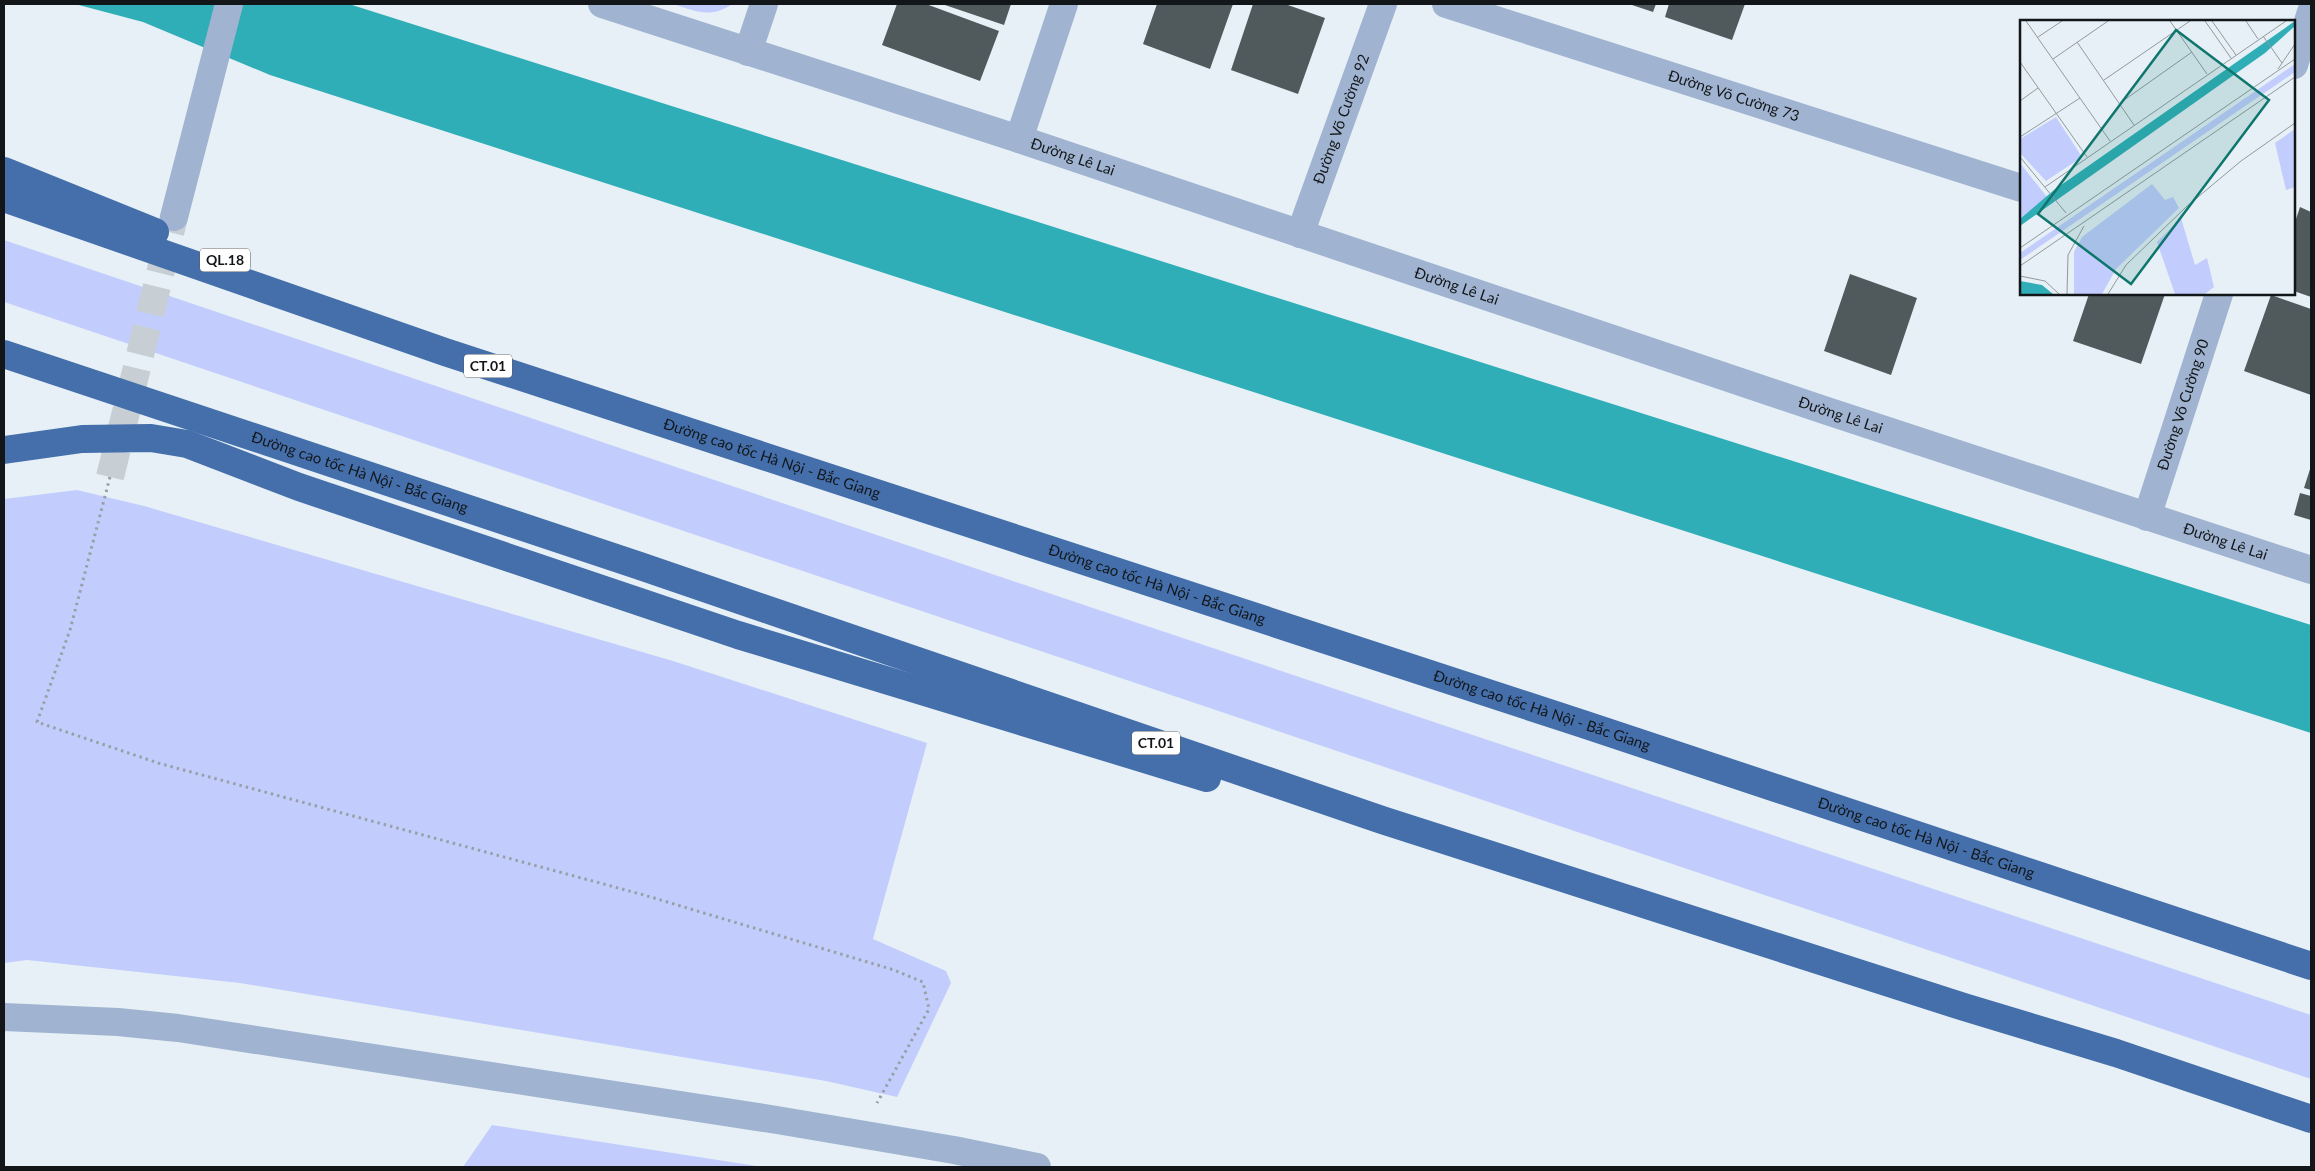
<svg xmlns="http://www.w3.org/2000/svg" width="2315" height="1171" font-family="Lato,sans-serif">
<rect width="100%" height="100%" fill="#e7f0f6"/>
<!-- green -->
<path fill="#c2cdfd" d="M673,4H732C711,19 695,11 673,4Z
M4,240L1090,607L2311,1015V1079L4,302Z
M77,490L144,506L673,661L927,743L873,939L946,971L951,983L897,1097L826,1081L240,983L27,960L4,963V499Z
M492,1125L763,1167H463Z"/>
<!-- water -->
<path fill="#30aeb7" d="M75,4H349L2311,625V733L270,75L143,22Z"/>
<!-- building -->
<path fill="#505a5d" d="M897,4H926L999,31L980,81L882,45Z
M942,4H1011L1004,25Z
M1157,4H1233L1210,69L1143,44Z
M1253,4H1285L1325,18L1298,94L1231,70Z
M1629,4H1656L1653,12Z
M1669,4H1745L1732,40L1665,17Z
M2300,207L2311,212V297L2294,291V225Z
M1850,274L1917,298L1891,375L1824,351Z
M2089,294H2165L2141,364L2073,341Z
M2271,295L2311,309V395L2244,371Z
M2311,466V490L2304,488Z
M2300,493L2311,496V520L2294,515Z"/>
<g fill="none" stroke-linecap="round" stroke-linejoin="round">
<!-- minor-tunnel -->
<path stroke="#c7cfd5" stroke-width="28" stroke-dasharray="28 14" stroke-linecap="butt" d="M110,477L174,217"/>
<!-- path -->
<path stroke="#99a0a5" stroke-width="3" stroke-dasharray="2.5 4" stroke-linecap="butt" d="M110,477L70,630L37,722L158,763L644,895L894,970L923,982L929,1009L877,1103"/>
<!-- minor -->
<g stroke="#a0b4d1" stroke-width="28">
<path id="s1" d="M602,4L1019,139L1824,410L2311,570"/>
<path id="s2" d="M1446,4L2021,188"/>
<path d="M748,52L764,4"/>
<path d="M2294,65L2311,12"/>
<path d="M1019,139L1064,4"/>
<path d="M174,217L229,4"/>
<path id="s3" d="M1300,234L1383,4"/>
<path id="s4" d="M2147,517L2219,294"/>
<path d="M4,1017L118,1022L178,1028L777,1120L954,1150L1037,1167"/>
</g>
<!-- highway -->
<g stroke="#446fab" stroke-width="28">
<path d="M4,171L155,232"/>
<path id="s5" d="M4,198L445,352L1583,724L2311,966"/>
<path id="s6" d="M4,354L640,566L1382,820L1964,1007L2116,1053L2311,1119"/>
<path d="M4,450L82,439L151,438L187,444L299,487L738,635L1207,778"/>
</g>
</g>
<g text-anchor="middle" stroke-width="5" stroke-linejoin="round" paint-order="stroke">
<!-- shield labels -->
<g fill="#fff" stroke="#5a5c5e" stroke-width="1">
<rect x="200" y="248.5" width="50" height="23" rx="4"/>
<rect x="464" y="354.5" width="48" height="23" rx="4"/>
<rect x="1132" y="731.5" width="48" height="23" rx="4"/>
</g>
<g font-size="14" font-weight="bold" fill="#131619">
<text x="225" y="265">QL.18</text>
<text x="488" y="371">CT.01</text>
<text x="1156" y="748">CT.01</text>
</g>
<!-- street labels -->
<g font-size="15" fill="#131619" stroke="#fff">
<text dy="5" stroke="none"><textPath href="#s2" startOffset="302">Đường Võ Cường 73</textPath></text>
<text dy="5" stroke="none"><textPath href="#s3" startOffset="122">Đường Võ Cường 92</textPath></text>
<text dy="5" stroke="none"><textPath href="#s1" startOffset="495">Đường Lê Lai</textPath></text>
<text dy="5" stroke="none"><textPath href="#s1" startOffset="900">Đường Lê Lai</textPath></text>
<text dy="5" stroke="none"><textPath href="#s4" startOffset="118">Đường Võ Cường 90</textPath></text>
<text dy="5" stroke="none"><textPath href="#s1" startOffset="1305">Đường Lê Lai</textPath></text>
<text dy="5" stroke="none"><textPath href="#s5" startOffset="811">Đường cao tốc Hà Nội - Bắc Giang</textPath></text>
<text dy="5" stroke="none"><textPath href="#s6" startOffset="375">Đường cao tốc Hà Nội - Bắc Giang</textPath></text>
<text dy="5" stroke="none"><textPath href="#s1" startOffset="1710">Đường Lê Lai</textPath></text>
<text dy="5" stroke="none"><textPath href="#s5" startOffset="1216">Đường cao tốc Hà Nội - Bắc Giang</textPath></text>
<text dy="5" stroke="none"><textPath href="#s5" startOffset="1621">Đường cao tốc Hà Nội - Bắc Giang</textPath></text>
<text dy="5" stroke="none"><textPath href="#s5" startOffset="2026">Đường cao tốc Hà Nội - Bắc Giang</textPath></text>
</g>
</g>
<!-- overview -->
<g transform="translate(2020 20)">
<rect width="275" height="275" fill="#e7f0f6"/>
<path d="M275,44V52L0,240V233ZM36,97L62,137L26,161L0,133V119ZM275,109V167L266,170L255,123ZM0,143L27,177L0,199ZM132,164L145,180L153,177L159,188L96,249L82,274H54V232L62,217ZM161,198L175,245L187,238L194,267L185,274H155L137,222Z" fill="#c2cdfd"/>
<path d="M275,1V6L245,33L0,206V199L34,170ZM0,261L22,265L33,274H0Z" fill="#30aeb7"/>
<path fill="none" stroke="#92999e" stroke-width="1" d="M6,1L90,121M150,1L187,54M185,1L211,38M192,1L216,35M226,1L238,19M243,16L262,43M18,17L42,1M57,22L114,105M33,39L88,1M0,42L67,137M258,49L275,24M84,60L170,1M0,81L18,68M100,83L172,32M0,117L60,78M0,137L46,193M25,167L266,1M0,228L275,39M0,246L275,57M0,256L25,261L39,274M47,274L48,235L64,206M88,274L106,245L166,187L221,141L275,103"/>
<path fill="#0f766e" fill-opacity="0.15" stroke="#0f766e" stroke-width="2.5" d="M156,10L249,80L111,264L18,194Z"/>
<rect width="275" height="275" fill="none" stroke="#131619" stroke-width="2.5"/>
</g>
<!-- border -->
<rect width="2315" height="1171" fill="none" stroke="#131619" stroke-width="10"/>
</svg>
